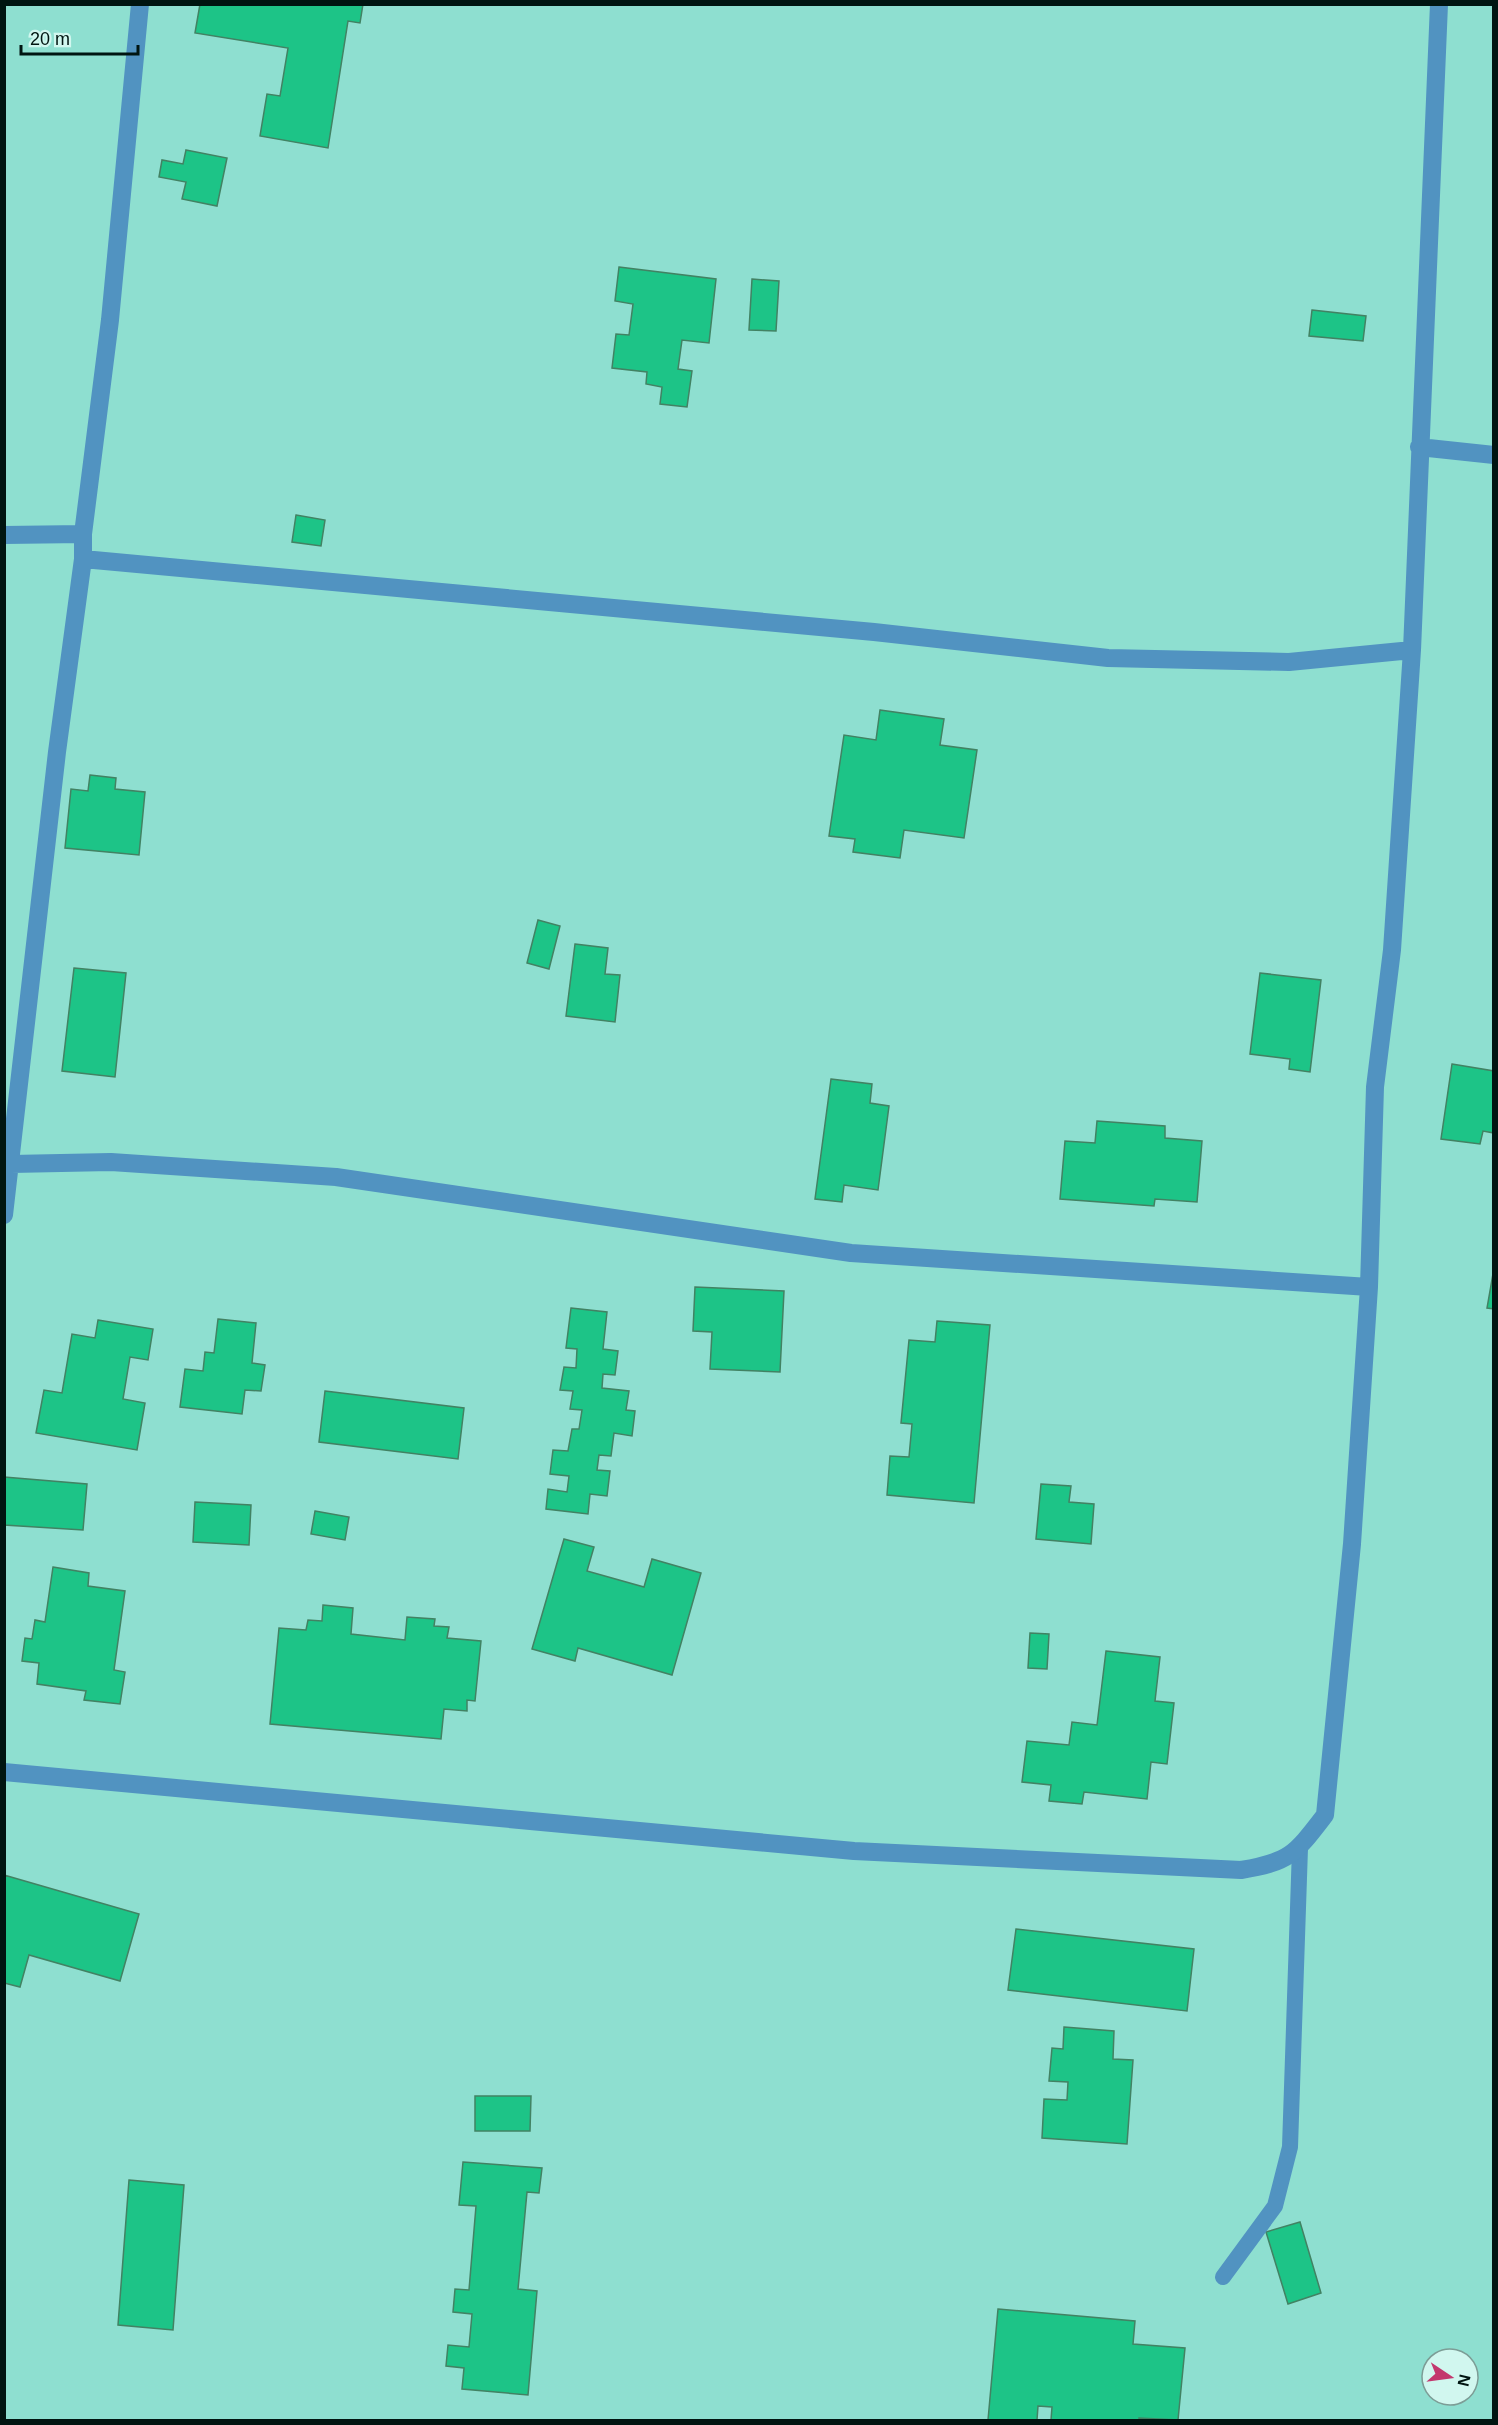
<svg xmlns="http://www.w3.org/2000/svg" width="1498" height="2425" font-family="Arial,sans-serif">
<rect width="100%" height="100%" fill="#8edfd0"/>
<!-- building -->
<path fill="#1dc487" stroke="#428263" stroke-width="1.5" d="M200,4H363L360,23L348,21L328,148L260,136L267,94L280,96L288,48L195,33Z
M186,150L227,158L217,206L182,199L186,182L159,177L162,160L183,164Z
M619,267L716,279L709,343L682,340L678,369L692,371L687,407L660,404L662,387L646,384L647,372L612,368L616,334L629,335L633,304L615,301Z
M752,279L779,281L776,331L749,330Z
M1312,310L1366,316L1363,341L1309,336Z
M296,515L325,520L321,546L292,542Z
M880,710L944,719L940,745L977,750L964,838L904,830L900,858L853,852L855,839L829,836L844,735L876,740Z
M90,775L116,778L115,789L145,792L139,855L65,848L71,789L88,791Z
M538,920L560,926L549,969L527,963Z
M575,944L608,948L605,974L620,975L615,1022L566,1016Z
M74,968L126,973L115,1077L62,1071Z
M1260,973L1321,980L1310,1072L1289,1069L1290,1059L1250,1054Z
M1452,1064L1494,1071V1133L1483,1131L1480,1144L1441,1139Z
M831,1079L872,1084L870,1103L889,1106L878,1190L844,1185L842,1202L815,1199Z
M1097,1121L1165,1126V1138L1202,1141L1197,1202L1155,1199L1154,1206L1060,1199L1065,1141L1095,1143Z
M1494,1268V1309L1487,1308Z
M695,1287L784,1291L780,1372L710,1369L712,1332L693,1331Z
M571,1308L607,1312L603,1349L618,1351L615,1375L603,1374L602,1388L629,1391L626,1410L635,1411L632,1436L614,1433L611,1456L599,1455L597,1470L610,1471L607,1496L590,1494L588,1514L546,1509L548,1489L567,1492L569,1476L550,1474L553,1450L568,1451L572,1429H579L582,1410L570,1409L573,1391L560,1390L564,1367L576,1368L577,1349L566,1348Z
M218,1319L256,1323L252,1363L265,1365L261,1391L245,1390L242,1414L180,1407L185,1369L203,1371L205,1352L214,1353Z
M98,1320L153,1329L148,1360L130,1357L123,1399L145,1403L137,1450L36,1433L44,1390L62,1393L72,1334L95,1338Z
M937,1321L990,1325L974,1503L887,1495L890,1456L909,1457L912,1424L901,1423L909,1340L935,1342Z
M325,1391L464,1408L458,1459L319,1442Z
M4,1477L87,1484L83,1530L4,1525Z
M1041,1484L1071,1486L1069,1502L1094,1504L1091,1544L1036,1539Z
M195,1502L251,1505L249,1545L193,1542Z
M315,1511L349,1517L345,1540L311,1534Z
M564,1539L594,1547L587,1571L644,1587L652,1559L701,1573L672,1675L578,1648L575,1661L532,1649Z
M53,1567L89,1573L88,1586L125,1591L114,1670L125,1672L120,1704L84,1700L86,1691L37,1684L39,1663L22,1661L25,1638L32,1639L35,1620L45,1622Z
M323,1605L353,1608L351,1634L405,1640L407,1617L435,1619L434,1626L449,1627L447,1638L481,1641L475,1701L467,1700V1711L444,1709L441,1739L270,1724L279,1628L306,1630L308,1620L322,1621Z
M1030,1633L1049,1634L1047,1669L1028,1668Z
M1106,1651L1160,1657L1155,1701L1174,1703L1167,1764L1151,1762L1147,1799L1084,1792L1082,1804L1049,1801L1051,1785L1022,1782L1027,1741L1069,1745L1072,1722L1097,1725Z
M4,1875L139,1914L120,1981L29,1955L20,1987L4,1983Z
M1016,1929L1194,1949L1187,2011L1008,1990Z
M1064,2027L1114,2031L1113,2059L1133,2060L1127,2144L1042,2138L1044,2099L1067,2100L1068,2082L1049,2081L1052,2048L1063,2049Z
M475,2096H531L530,2131H475Z
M463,2162L542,2168L539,2193L527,2192L518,2289L537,2291L528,2395L462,2389L464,2368L446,2366L448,2345L469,2347L472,2314L453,2312L455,2289L469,2290L476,2206L459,2205Z
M129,2180L184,2185L173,2330L118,2325Z
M1300,2222L1321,2293L1288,2304L1266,2232Z
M998,2309L1135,2321L1133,2344L1185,2348L1178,2420L1139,2418V2420H1051L1052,2407L1038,2406L1037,2420H988Z"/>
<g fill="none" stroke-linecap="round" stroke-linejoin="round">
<!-- lane -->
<path stroke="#5193c1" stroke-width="16" d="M1223,2277L1275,2206L1290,2147L1300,1848"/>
<!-- street -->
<path stroke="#5193c1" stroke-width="18" d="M1419,447L1494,455
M4,535L83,534
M83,559L874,632L1108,658L1289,662L1412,650
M11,1164L111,1162L336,1177L851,1253L1369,1287
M4,1215L57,752L83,559V534L110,320L140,4
M4,1772L854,1851L1241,1870C1290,1862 1295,1854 1325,1815L1352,1544L1369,1287L1375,1087L1392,950L1412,650L1439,4"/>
</g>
<!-- border -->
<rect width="1498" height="2425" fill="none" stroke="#001511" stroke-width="12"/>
<!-- north arrow -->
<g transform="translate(1450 2377) rotate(103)"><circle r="28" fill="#d1f7ef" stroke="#7d9d96" stroke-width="1.5"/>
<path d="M0-4.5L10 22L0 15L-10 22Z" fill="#c3386e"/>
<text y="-9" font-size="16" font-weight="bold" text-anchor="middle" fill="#001511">N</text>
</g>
<!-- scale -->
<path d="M21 45v9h117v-9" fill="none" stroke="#001511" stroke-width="3"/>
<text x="30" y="45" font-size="18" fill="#001511" stroke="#d1f7ef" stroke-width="4.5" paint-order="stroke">20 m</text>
</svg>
